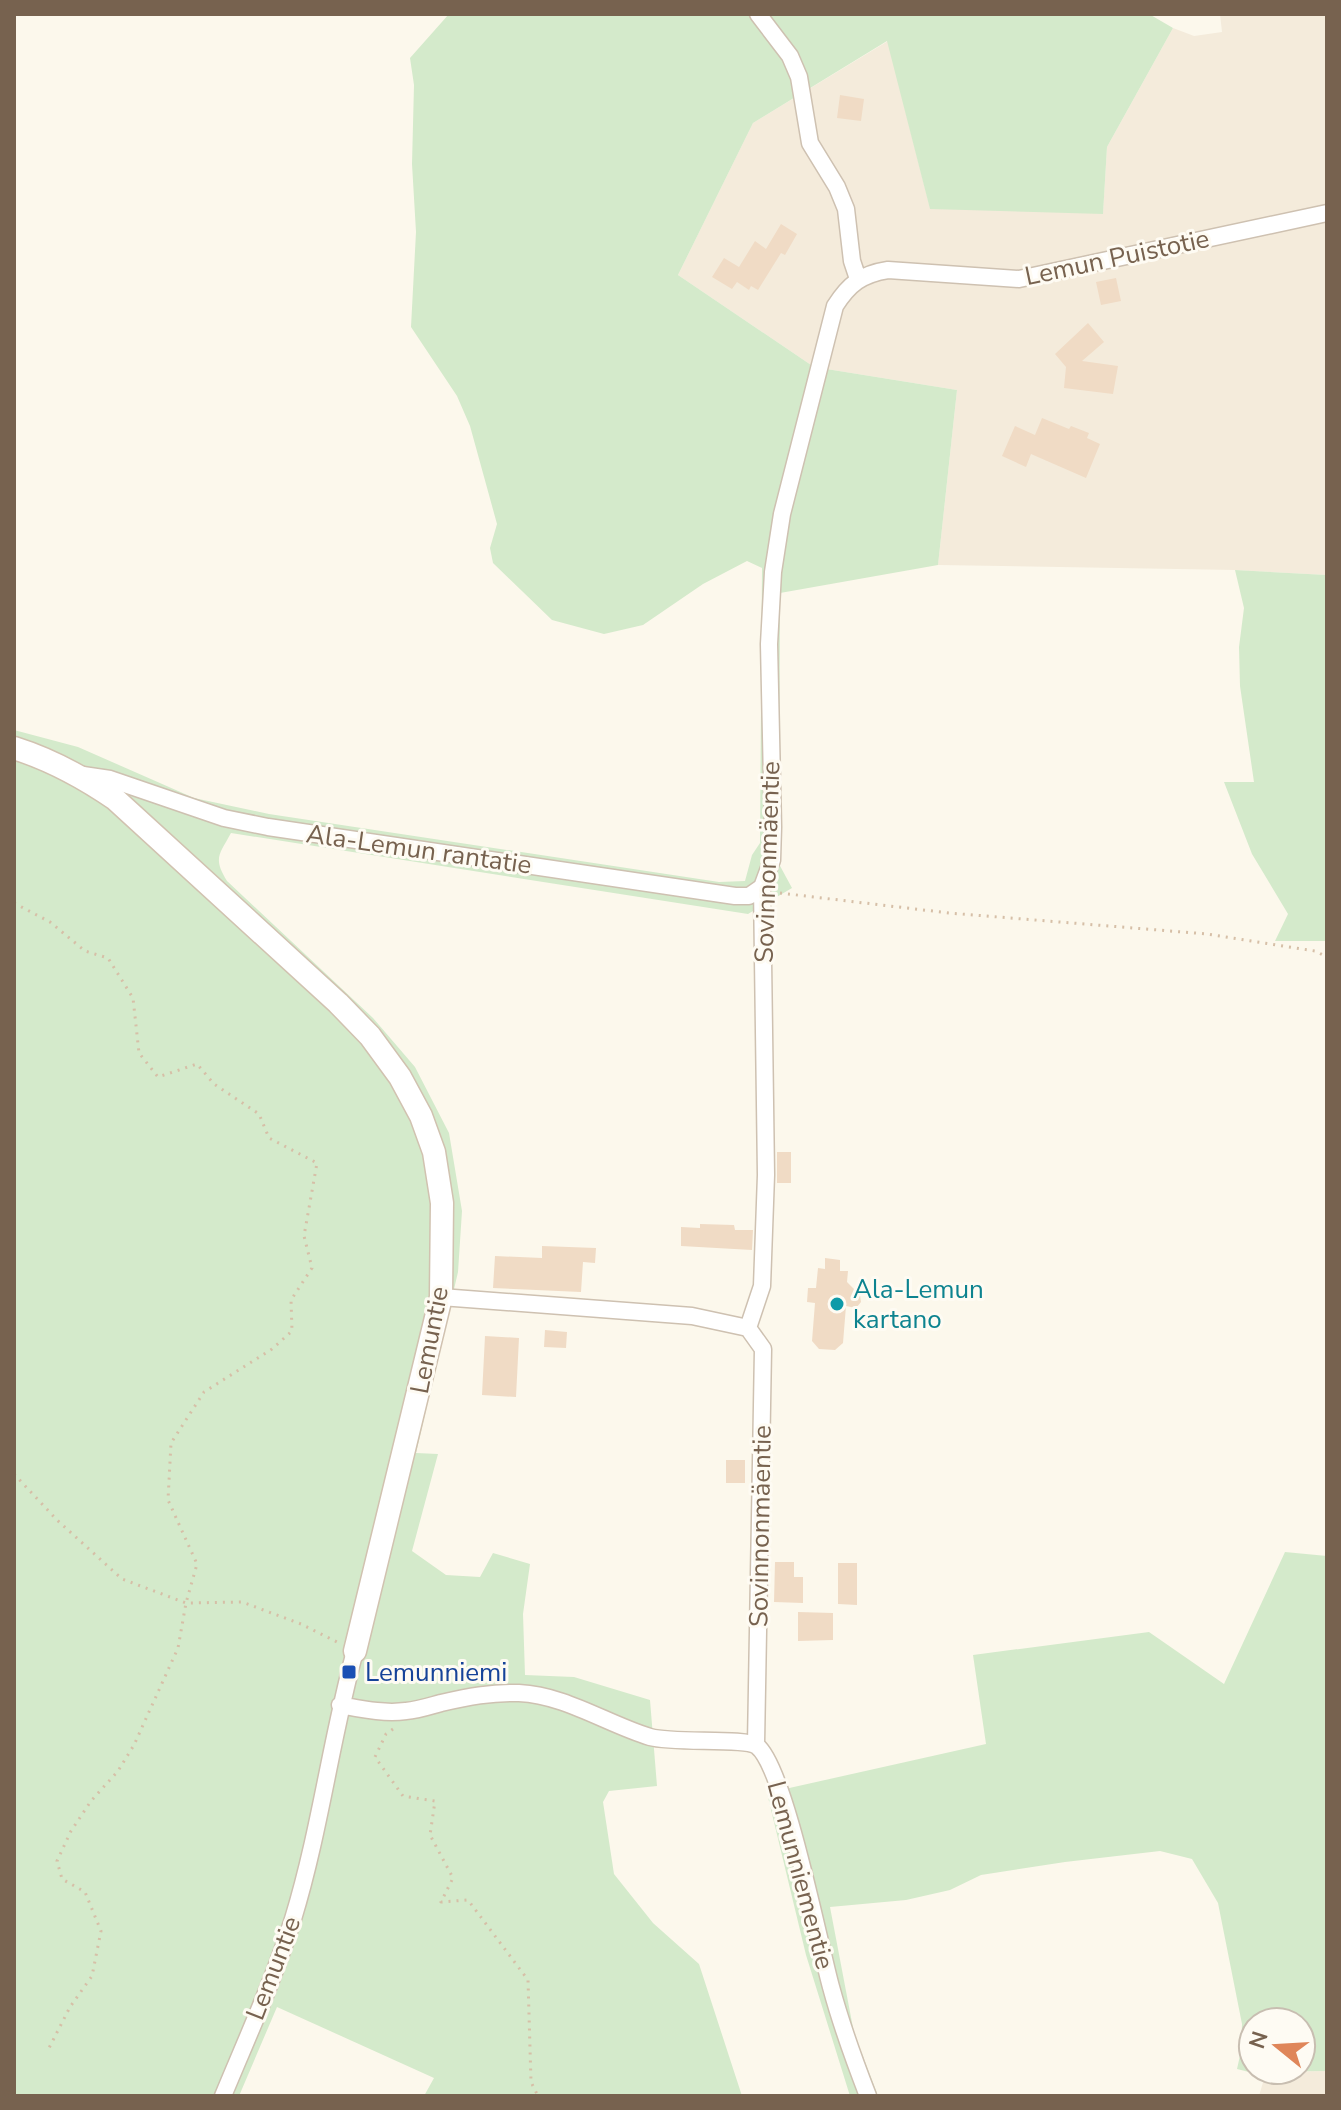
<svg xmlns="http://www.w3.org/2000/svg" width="1341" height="2110" font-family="'Nunito Sans',sans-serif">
<rect width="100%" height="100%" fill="#fcf8ec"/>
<!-- residential -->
<path fill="#f4ebdb" d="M1220,14H1327V575L1235,570L938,565L957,390L814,367L678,275L753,123L888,41L930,208L1103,213L1107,147L1173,28L1194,36L1222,32Z
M1327,2071V2096H1259L1266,2072Z"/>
<!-- green -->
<path fill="#d4eacb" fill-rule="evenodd" d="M449,14H1149L1173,28L1107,147L1103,214L930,209L887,41L753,123L678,275L814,367L957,390L938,565L780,593L779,864L792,888L748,914L231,833C219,855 213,858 227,881L373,1018L415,1067L449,1133L462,1211L458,1272L416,1453L438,1454L412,1551L446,1575L480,1577L493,1553L530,1564L523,1614L525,1675L574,1677L650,1700L657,1786L609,1791L603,1802L614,1874L653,1923L699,1964L742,2096H424L434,2078L277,2007L239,2096H14V730L78,747L194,798L269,814L719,882L745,881L752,855L760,843L762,568L747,561L703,584L643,625L604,634L552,620L493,563L490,548L497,524L470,426L457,396L411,327L416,232L412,164L414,85L410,58Z
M1235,570L1327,575V941H1275L1288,914L1252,854L1224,782H1254L1240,686L1239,647L1244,608Z
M1285,1552L1327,1556V2071L1249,2072L1237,2069L1241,2051L1242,2024L1218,1903L1192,1859L1160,1851L1065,1862L981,1875L950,1890L906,1900L830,1907L854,2033L878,2096H850L806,1955L767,1793L986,1744L973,1655L1149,1632L1224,1684ZM1253,2022H1301V2070H1253Z"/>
<!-- building -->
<path fill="#f0dbc5" d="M840,95L864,99L861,121L837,118Z
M781,224L797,234L785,255L781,253L758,290L751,286L749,290L737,282L732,289L712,277L724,258L739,267L755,241L766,249Z
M1116,278L1121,301L1101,305L1096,282Z
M1088,323L1104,342L1082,361L1118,366L1113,394L1064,388L1066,367L1055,354Z
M1042,418L1069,429L1071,426L1089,433L1087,438L1100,444L1086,478L1031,454L1026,467L1002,456L1015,426L1035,435Z
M777,1152H791V1183H777Z
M700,1224L734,1225L735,1230H753L752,1250L681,1246V1227L700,1228Z
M542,1246L596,1248L595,1263L583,1262L581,1292L493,1288L495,1256L542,1258Z
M825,1258L840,1260V1271H848L847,1282L860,1295L861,1302L856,1308L846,1306L843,1343L835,1350L819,1349L812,1341L815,1303L807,1302L808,1288H816L818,1268L825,1269Z
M545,1330L567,1332L566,1348L544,1347Z
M485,1336L519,1338L516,1397L482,1395Z
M726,1460H745V1483H726Z
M775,1562H794V1577H803V1603L774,1602Z
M838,1563H857V1605L838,1604Z
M798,1612L833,1613V1640L798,1641Z"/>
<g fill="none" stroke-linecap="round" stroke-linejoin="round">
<defs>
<path id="street" d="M758,14L790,56L799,77L810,143L837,187L846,209L852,261L858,279
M83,775L110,779L224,818L268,827L735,896H749L762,887
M441,1297L692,1316L748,1328
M340,1705C362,1709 384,1714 406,1711C418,1710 430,1706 441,1703C467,1697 492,1692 519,1693C565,1695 607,1724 650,1737C675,1744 745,1737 757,1746C785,1768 819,1944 831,1987C841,2024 854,2060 868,2096
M756,1744L763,1349L748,1328L762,1286L766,1175L762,887L772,860L773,827L769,644L773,572L782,514L835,306C849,284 862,274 888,270L1019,279L1327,213
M223,2096C247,2038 274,1979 293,1919C320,1831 331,1739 355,1651"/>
<path id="secondary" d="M14,748C52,760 83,777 115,799L338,1003L370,1036L400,1077L421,1116L434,1152L442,1203L441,1297L355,1651"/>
</defs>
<!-- street casing -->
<use href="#street" stroke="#cec1b1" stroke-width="19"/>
<!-- secondary casing -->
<use href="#secondary" stroke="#d1c2b0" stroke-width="25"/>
<!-- path -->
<path stroke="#d6bfa7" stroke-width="3" stroke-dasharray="2 6" stroke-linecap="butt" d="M780,893L949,913L1207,934L1315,951L1327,957
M14,903L50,922L85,951L108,958L133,998L139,1053L158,1077L197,1064L214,1084L259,1114L269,1138L317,1163L304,1236L312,1268L291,1300L292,1331L272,1349L204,1392L171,1443L168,1500L197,1564L186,1603L178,1648L134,1745L118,1771L91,1801L71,1831L57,1861L62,1879L85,1892L101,1931L92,1976L70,2007L48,2050
M14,1474L57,1520L122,1579L186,1603L242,1602L301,1624L337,1642
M393,1729L386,1734L375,1757L403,1796L435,1801L430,1835L453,1878L441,1902L468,1900L528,1980L531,2082L538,2096"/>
<!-- street -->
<use href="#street" stroke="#fff" stroke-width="16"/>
<!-- secondary -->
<use href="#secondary" stroke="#fff" stroke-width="22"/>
</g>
<!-- markers -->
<circle fill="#0f9aa8" stroke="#fefbf3" stroke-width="3" cx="837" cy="1304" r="8"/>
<rect fill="#1a4fb4" stroke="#fefbf3" stroke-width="3" x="341" y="1664" width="16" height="16" rx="4"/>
<g text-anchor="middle" stroke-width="6" stroke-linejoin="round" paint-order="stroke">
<!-- street labels -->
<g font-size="26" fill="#77624f" stroke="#fefbf3">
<text transform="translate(1117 257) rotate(-12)" y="9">Lemun Puistotie</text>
<text transform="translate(419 849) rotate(8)" y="9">Ala-Lemun rantatie</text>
<text transform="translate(767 862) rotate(-88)" y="9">Sovinnonmäentie</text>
<text transform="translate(429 1340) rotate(-79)" y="9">Lemuntie</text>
<text transform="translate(760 1526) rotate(-89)" y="9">Sovinnonmäentie</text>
<text transform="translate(801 1875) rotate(75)" y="9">Lemunniementie</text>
<text transform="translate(273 1968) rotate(-69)" y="9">Lemuntie</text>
</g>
<!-- culture labels -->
<g font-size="26" fill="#0d838f" stroke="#fefbf3" text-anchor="start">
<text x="853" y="1298">Ala-Lemun<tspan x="853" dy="30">kartano</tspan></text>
</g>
<!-- transit labels -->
<g font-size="26" fill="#164399" stroke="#fefbf3" text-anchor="start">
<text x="365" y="1681">Lemunniemi</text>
</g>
</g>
<!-- border -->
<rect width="1341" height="2110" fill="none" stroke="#77624f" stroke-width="32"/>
<!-- north arrow -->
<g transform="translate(1277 2046) rotate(288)"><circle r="38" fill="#fefbf3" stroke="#c8beb1" stroke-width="2"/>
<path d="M0-6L14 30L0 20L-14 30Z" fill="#df8659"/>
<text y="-12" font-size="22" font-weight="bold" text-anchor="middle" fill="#77624f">N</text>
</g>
</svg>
